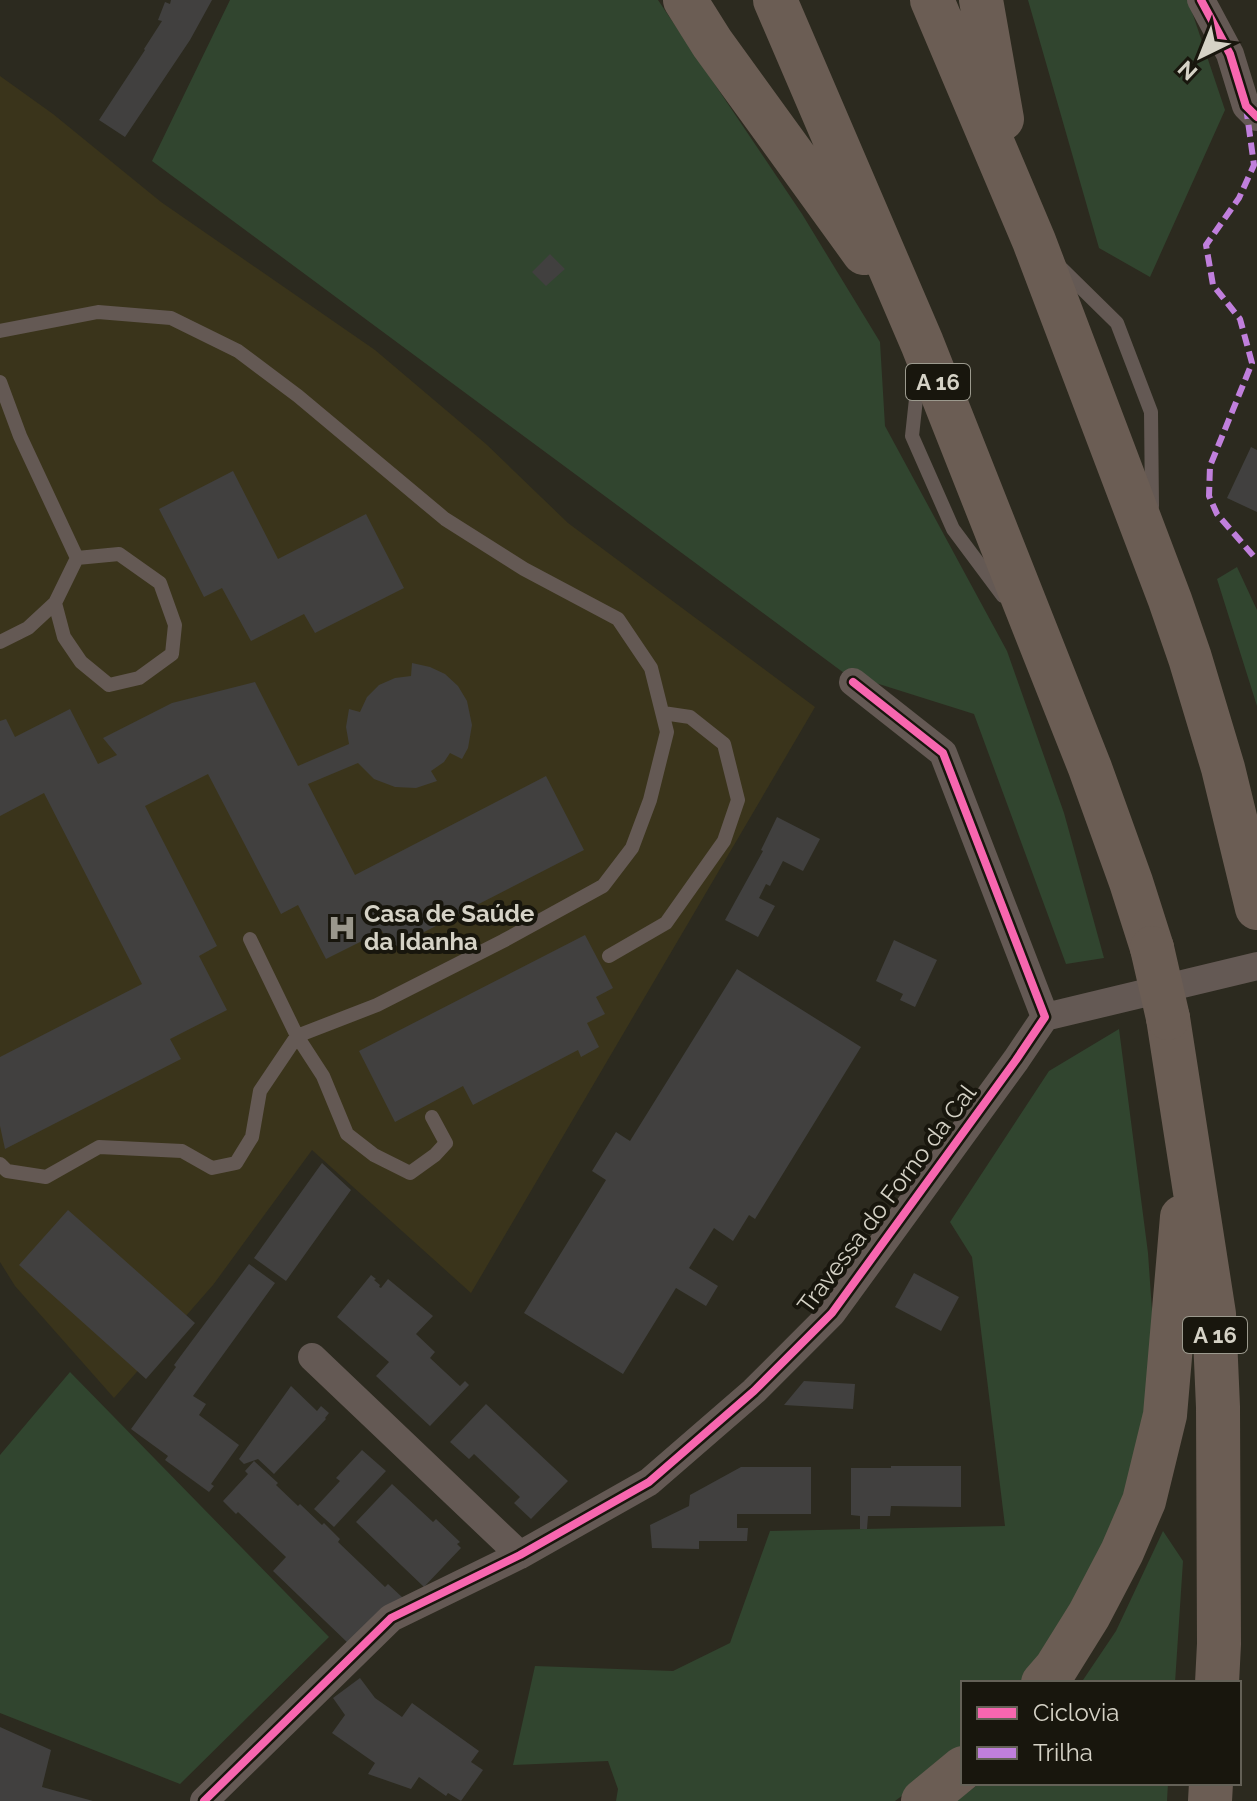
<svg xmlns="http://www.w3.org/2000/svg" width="1257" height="1801" font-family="Raleway,sans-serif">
<rect width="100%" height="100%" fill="#2c2a1f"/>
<!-- built -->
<path fill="#3a341b" d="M0,76L53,114L161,202L375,350L486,444L568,523L815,707L471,1293L312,1150L213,1285L114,1398L15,1286L0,1262Z"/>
<!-- green -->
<path fill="#31452f" d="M230,0H658L802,214L880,342L885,426L1007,651L1064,813L1104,958L1066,964L974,714L844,673L152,161Z
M1028,0H1188L1225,110L1150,277L1099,248Z
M1237,567L1257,610V706L1217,579Z
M1119,1029L1148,1253L1156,1368L1127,1502L1069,1625L1023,1683H963V1744L927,1777L895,1801H616L618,1789L608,1761L513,1765L535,1666L673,1671L730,1643L770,1531L1005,1526L972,1257L950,1222L1049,1071Z
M70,1372L329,1637L180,1784L0,1713V1455Z
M1163,1531L1183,1561L1175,1683H1081L1116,1631Z
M980,1783H1168L1167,1801H956Z"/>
<!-- building -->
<path fill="#41403f" d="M171,0H212L190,40L125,137L99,120L145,50L144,49L162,21L158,20L165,2L170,4Z
M550,254L565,269L546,286L532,272Z
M1251,447L1257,450V512L1227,498Z
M233,471L278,559L366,514L404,588L315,633L304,614L251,641L222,588L204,597L159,509Z
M412,663L430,667L445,674L458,686L467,701L472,725L468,748L462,759L450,753L444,762L431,771L437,781L416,788L395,787L374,779L358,763L308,784L355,875L546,776L584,850L391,949L382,931L326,959L298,905L281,914L208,774L145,806L217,946L199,956L227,1010L170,1039L181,1059L5,1149L0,1126V1057L142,984L44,793L0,816V721L6,719L15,737L70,709L98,764L117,755L103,738L172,703L255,682L298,766L349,744L346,727L349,709L360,712L367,697L379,685L395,678L411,676Z
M777,817L820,839L803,871L783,861L770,886L766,884L759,898L775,906L758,937L725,920L763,851L761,850Z
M585,935L613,988L596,997L605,1014L587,1023L599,1047L581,1057L578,1050L473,1105L463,1086L395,1122L359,1051Z
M894,940L937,960L915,1007L900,1000L903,994L876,981Z
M737,969L861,1047L755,1219L749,1215L733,1241L714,1228L689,1268L718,1286L706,1306L676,1288L623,1374L524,1313L606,1180L592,1171L616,1132L630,1141Z
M322,1163L351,1190L286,1281L254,1258Z
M68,1210L195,1323L146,1379L19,1265Z
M249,1264L275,1283L193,1396L206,1404L199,1415L239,1445L211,1484L214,1486L209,1492L165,1460L168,1456L131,1429L176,1367L174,1365Z
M914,1273L959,1297L941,1331L895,1307Z
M371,1275L376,1279L374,1280L380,1285L379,1287L381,1288L388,1279L433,1316L416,1334L435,1352L430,1358L460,1386L465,1381L469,1385L430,1426L376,1376L389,1362L337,1317Z
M804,1381L855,1384L853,1409L784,1405Z
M291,1386L317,1411L321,1406L329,1413L325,1418L326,1419L274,1474L258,1459L244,1464L239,1459Z
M486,1404L568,1481L531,1519L514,1503L520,1497L474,1454L469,1459L450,1442Z
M362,1450L386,1471L334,1527L314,1509L340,1481L336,1478Z
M254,1461L278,1483L276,1485L298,1506L300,1504L322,1525L324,1523L340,1539L338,1542L385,1587L388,1584L403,1598L350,1645L273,1571L286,1557L238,1512L236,1514L223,1501L248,1474L245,1471Z
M891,1466H961V1507L891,1506L890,1516H868L867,1529H860V1516L851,1515V1468H891Z
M741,1467H811V1514H737V1528H748L747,1541H699V1549L652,1548L650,1525L689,1506L690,1495Z
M392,1484L433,1522L436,1519L460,1542L457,1544L461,1548L424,1587L356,1522Z
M360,1678L375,1698L402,1717L412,1703L479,1751L471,1762L483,1770L461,1801L448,1793L446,1796L419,1777L411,1789L368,1774L375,1763L332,1733L345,1715L333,1698Z
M0,1727L51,1750L42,1787L93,1801H0Z"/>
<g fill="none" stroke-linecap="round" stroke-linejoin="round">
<!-- service -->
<path stroke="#645954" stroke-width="14" d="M1059,266L1117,323L1151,412L1152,506
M0,331L98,312L171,318L238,351L298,396L445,519L524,569L618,619L651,668L667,732L650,800L632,848L603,886L503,941L377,1005L297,1036L260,1091L252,1137L236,1163L212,1168L182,1151L99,1147L46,1177L7,1171L0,1164
M919,371L912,436L953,529L1003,596
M0,382L20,436L77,558
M119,554L160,583L175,625L172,654L139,678L109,685L81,662L64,637L55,603L77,558Z
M0,642L28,628L55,603
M250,939L297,1036L323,1076L347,1134L374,1155L410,1173L435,1155L446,1143L432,1117
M609,956L666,923L724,841L738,800L724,744L690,717L663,713"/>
<!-- minor -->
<path stroke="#645954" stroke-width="28" d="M1201,0L1230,54L1246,106L1257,117
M1045,1017L1257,966
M312,1357L520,1555
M204,1801L391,1618L520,1555L649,1482L754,1391L832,1313L1016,1060L1045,1017L943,753L853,682"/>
<!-- motorway -->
<path stroke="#6b5d54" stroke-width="44" d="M685,0L712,43L864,253
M775,0L922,343L1090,768L1131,882L1152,948
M932,0L1034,241L1170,600L1190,658L1223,768L1257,908
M981,0L1002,119
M1168,1018L1214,1314L1218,1407L1219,1644L1217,1683
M1043,1683L1056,1668L1089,1615L1122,1552L1144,1501L1165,1415L1182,1217
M923,1801L963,1768
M1210,1801L1211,1783"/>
<!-- motorway-bridge -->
<path stroke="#6b5d54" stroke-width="44" d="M1152,948L1168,1018"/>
<!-- quiet -->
<path stroke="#c07fdc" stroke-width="6" stroke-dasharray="12 6" stroke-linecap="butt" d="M1246,107L1254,165L1239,198L1206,245L1213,285L1240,319L1252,363L1210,466L1209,496L1217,514L1257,560"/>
<defs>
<path id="cycleway" d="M1201,0L1230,54L1246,106L1257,117
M204,1801L391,1618L520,1555L649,1482L754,1391L832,1313L1016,1060L1045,1017L943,753L853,682"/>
</defs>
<!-- cycleway casing -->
<use href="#cycleway" stroke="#18160d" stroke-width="13"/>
<!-- cycleway -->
<use href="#cycleway" stroke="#f766af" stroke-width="8"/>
</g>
<!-- icons -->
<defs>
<symbol id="hospital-bare" viewBox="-9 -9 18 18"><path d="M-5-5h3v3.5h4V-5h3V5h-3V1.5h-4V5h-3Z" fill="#9a978c" stroke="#18160d" stroke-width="2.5" paint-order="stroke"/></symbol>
</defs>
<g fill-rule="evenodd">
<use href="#hospital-bare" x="322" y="908" width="40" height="40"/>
</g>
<g text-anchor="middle" stroke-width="8" stroke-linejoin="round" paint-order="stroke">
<!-- shield labels -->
<g fill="#18160d" stroke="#9c9a8e" stroke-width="2">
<rect x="906" y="364" width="64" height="36" rx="6"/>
<rect x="1183" y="1317" width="64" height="36" rx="6"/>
</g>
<g font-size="22" font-weight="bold" fill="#d5d2c6">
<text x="938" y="390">A 16</text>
<text x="1215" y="1343">A 16</text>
</g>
<!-- poi labels -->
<g font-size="24" font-weight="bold" fill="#d5d2c6" stroke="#18160d" text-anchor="start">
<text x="364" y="922">Casa de Saúde<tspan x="364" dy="28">da Idanha</tspan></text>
</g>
<!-- street labels -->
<g font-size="24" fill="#d5d2c6" stroke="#18160d">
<text transform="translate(887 1199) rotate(-53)" y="8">Travessa do Forno da Cal</text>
</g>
</g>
<!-- legend -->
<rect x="961" y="1681" width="280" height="104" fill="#18160d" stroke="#646157" stroke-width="2"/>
<rect x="977" y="1707" width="40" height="12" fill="#f766af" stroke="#646157" stroke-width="2"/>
<text x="1033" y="1721" font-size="24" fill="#d5d2c6">Ciclovia</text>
<rect x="977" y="1747" width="40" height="12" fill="#c07fdc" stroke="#646157" stroke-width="2"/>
<text x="1033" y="1761" font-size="24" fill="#d5d2c6">Trilha</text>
<!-- north arrow -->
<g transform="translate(1201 56) rotate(223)" stroke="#18160d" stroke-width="6" paint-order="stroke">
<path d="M0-6L14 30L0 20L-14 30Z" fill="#d5d2c6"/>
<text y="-12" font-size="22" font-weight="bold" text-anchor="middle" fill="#d5d2c6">N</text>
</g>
</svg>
